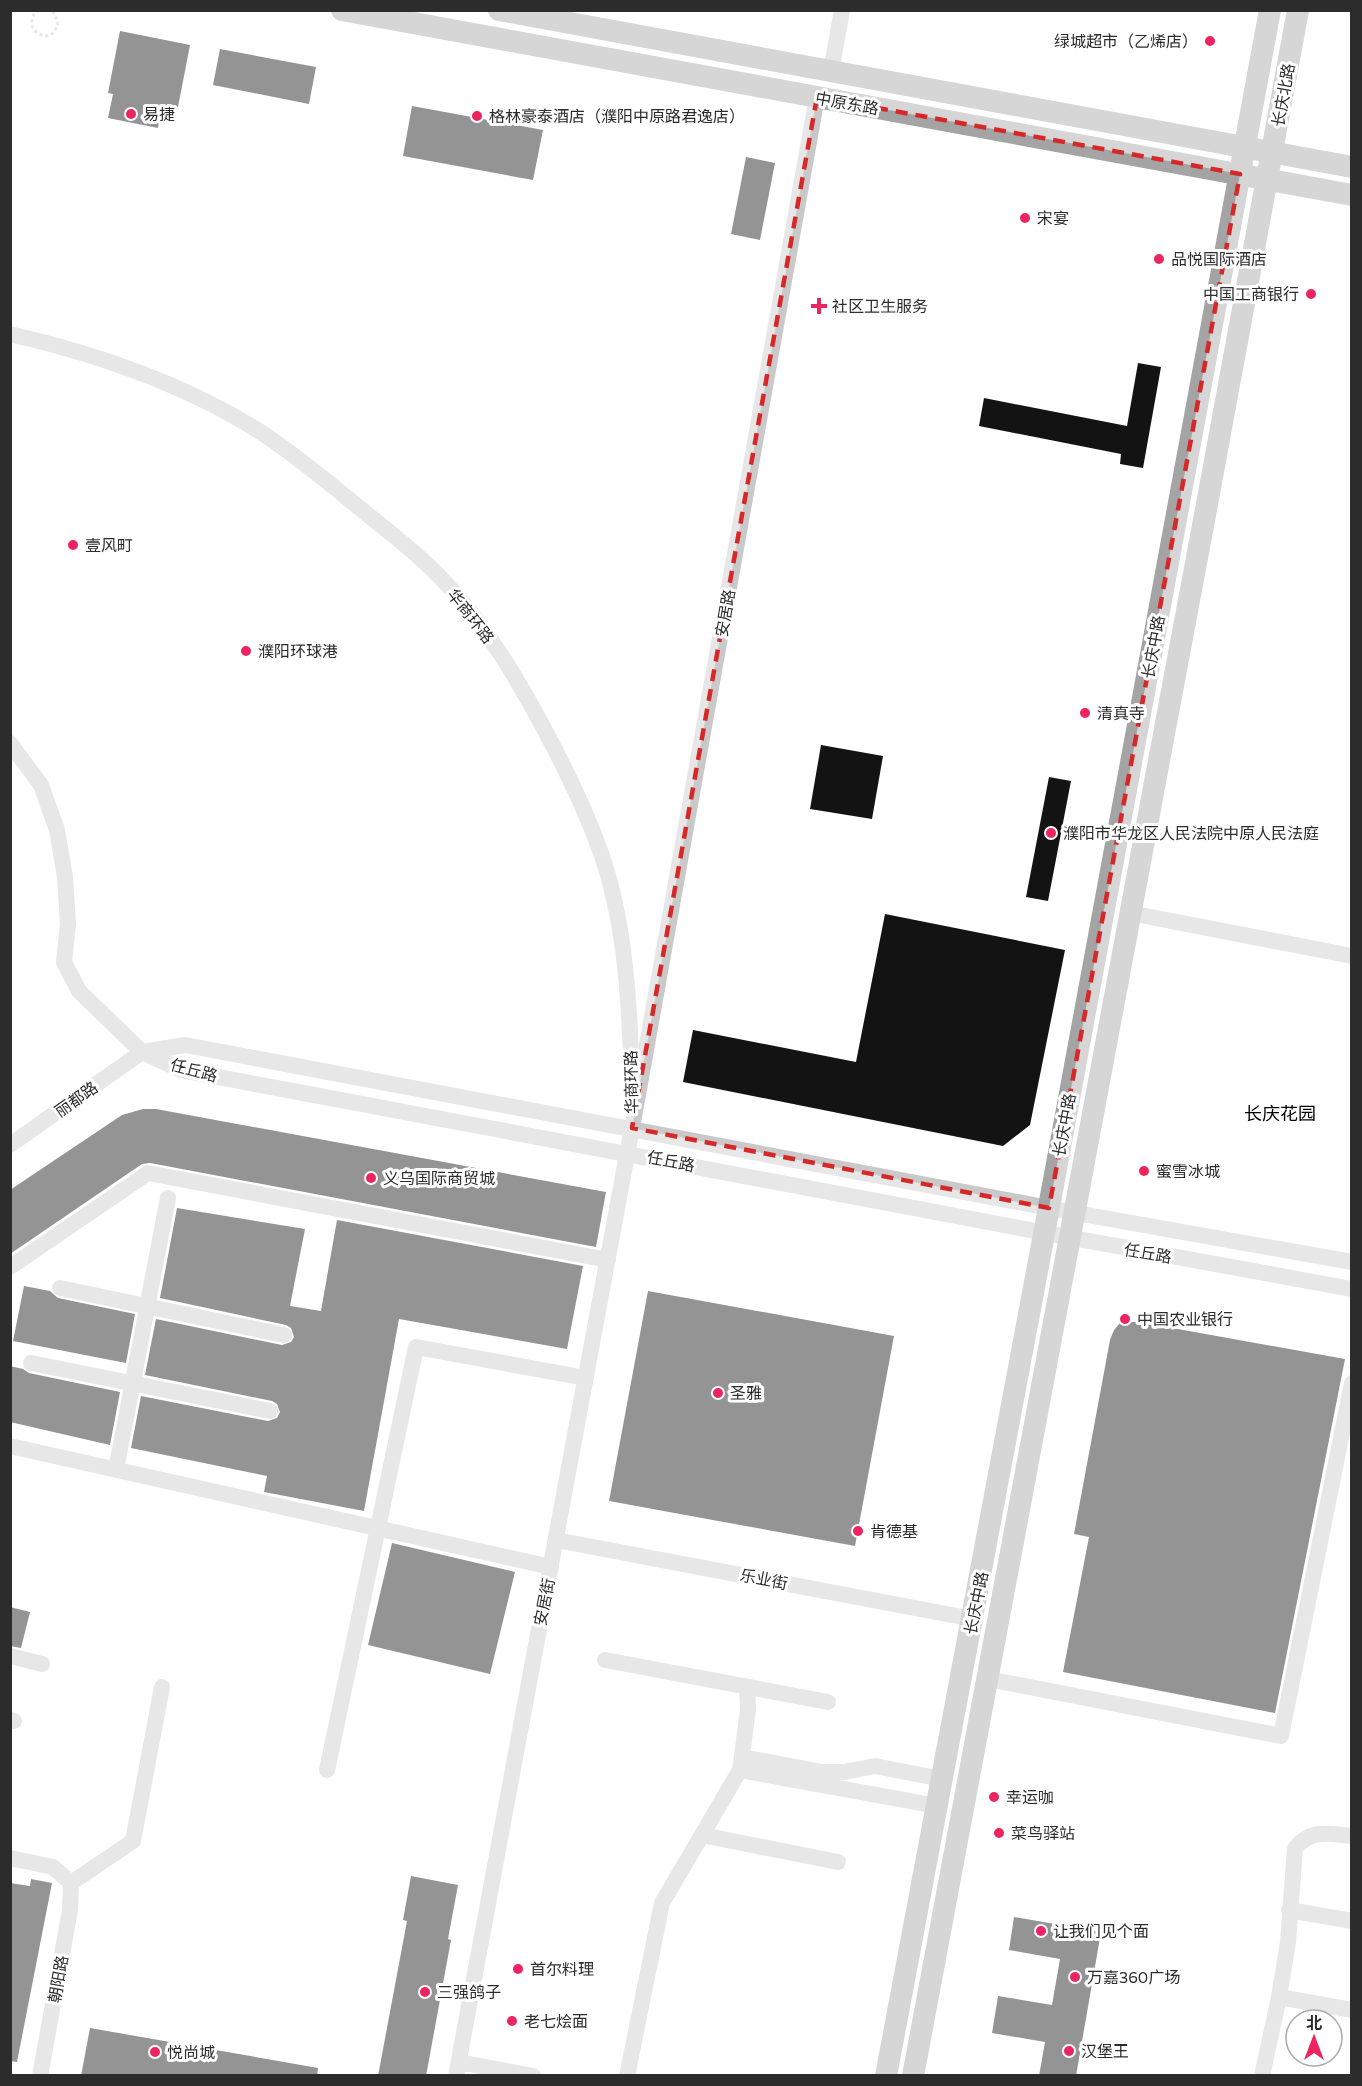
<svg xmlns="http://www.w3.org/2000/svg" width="1362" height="2086" font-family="Commissioner,'Noto Sans SC',sans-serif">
<rect width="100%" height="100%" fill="#fff"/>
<!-- building -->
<path fill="#131313" d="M120,31L190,45L178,107L162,104L158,128L108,118L113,94L108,93Z
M220,49L316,67L309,104L213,85Z
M412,106L543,130L533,180L403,156Z
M746,157L775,163L760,240L731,234Z
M1138,363L1161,367L1143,468L1120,464L1121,454L979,426L984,398L1127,426Z
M821,745L883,756L872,819L810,809Z
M1049,777L1071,781L1048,901L1026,897Z
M885,914L1065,950L1030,1125L1003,1146L683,1082L693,1030L856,1062Z
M143,1109H156L606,1192L596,1247L150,1163L142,1164L10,1254V1190L122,1115Z
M177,1208L305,1229L290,1306L321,1311L337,1220L583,1266L567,1349L399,1319L364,1511L264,1492L267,1476L131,1448L141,1396L268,1421L277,1418L280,1412L277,1404L272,1401L145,1375L156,1319L282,1345L291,1342L294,1337L291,1328L286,1325L160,1298Z
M24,1286L50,1291L58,1298L135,1314L126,1363L13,1341Z
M648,1291L894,1336L855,1546L609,1501Z
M1126,1322H1139L1345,1359L1275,1713L1063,1672L1089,1537L1074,1534L1110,1340L1114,1330L1120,1323Z
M10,1366L23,1369L29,1373L120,1392L110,1445L10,1422Z
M392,1543L515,1572L490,1674L368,1645Z
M10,1607L30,1612L21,1648L10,1646Z
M411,1876L458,1885L448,1939L451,1940L426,2076H378L407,1921L403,1920Z
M31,1879L52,1883L17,2062L10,2061V1883L30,1886Z
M1014,1917L1101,1932L1076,2076H1039L1045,2042L992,2033L998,1996L1052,2005L1060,1959L1009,1950Z
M90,2028L318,2068L317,2076H81Z"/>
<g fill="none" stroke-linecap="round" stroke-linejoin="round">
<!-- path -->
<path stroke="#c9c9c9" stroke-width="3" stroke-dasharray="3 3" stroke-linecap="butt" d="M39,10L34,14C29,25 33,33 45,36L51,35L58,26L55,14L50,10"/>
<!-- minor -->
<path stroke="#c9c9c9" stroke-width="16" d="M831,72L842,10
M10,334C97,354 187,385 262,433C294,454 322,477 351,501C381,526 413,549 440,577C486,624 520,683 550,740C571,780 590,820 604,862C627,934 630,1014 632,1089
M10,743L41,785L57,830L65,877L68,924L64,962L79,991L142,1052L181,1070C571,1142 961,1219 1352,1289
M1130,913L1352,956
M10,1145L142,1052L185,1045L1076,1213L1352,1262
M10,1267L148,1173L608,1260
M60,1288L284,1335
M31,1363L270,1411
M10,1446L551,1567
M116,1470L168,1198
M556,1540L973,1619
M10,1656L42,1664
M605,1660L828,1702
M988,1679L1281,1736L1352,1383
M10,1720L14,1721
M742,1757L822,1772H844L875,1766L942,1779
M327,1770L416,1347L586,1378
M740,1770L937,1806
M702,1835L838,1862
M10,1858L53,1867L71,1883
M71,1883L133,1841L162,1687
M1289,1910L1352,1921
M1279,1997L1352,2010
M459,2062L533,2076
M40,2076L70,1910L71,1883
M456,2076L632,1128L817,97
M627,2076L662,1903L740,1770L748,1710L747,1687
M1262,2076L1279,1997L1288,1942L1295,1848C1313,1828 1327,1834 1352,1836"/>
<!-- major -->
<path stroke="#a4a4a4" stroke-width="22" d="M342,10L1352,195
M499,10L1352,167
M886,2076L1044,1234L1270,10
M913,2076C1042,1387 1172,699 1298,10"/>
</g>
<!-- marked area -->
<path d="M0 0H1362V2086H0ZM817,97L1240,174L1049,1208L632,1128Z" fill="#fff" fill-opacity=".55" fill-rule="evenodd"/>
<path fill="none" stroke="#d62828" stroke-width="4.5" stroke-dasharray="12 8" stroke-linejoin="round" d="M817,97L1240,174L1049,1208L632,1128Z"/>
<!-- markers -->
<g fill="#ed245f" stroke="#fff" stroke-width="2">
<circle cx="1210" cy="41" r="6"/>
<circle cx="131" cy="114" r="6"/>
<circle cx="477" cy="116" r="6"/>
<circle cx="1025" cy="218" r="6"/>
<circle cx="1159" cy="259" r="6"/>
<circle cx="1311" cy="294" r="6"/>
<path d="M816 297h6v6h6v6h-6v6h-6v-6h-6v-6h6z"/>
<circle cx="73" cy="545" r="6"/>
<circle cx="246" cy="651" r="6"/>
<circle cx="1085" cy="713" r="6"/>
<circle cx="1051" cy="833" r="6"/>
<circle cx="1144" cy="1171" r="6"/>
<circle cx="371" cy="1178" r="6"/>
<circle cx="1125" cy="1319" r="6"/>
<circle cx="718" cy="1393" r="6"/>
<circle cx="858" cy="1531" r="6"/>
<circle cx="994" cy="1797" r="6"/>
<circle cx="999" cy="1833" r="6"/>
<circle cx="1041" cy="1931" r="6"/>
<circle cx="518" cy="1969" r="6"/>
<circle cx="1075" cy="1977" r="6"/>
<circle cx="425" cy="1992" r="6"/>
<circle cx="512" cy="2021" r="6"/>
<circle cx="1069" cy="2051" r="6"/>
<circle cx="155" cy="2052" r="6"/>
</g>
<g text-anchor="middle" stroke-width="6" stroke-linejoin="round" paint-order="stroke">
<!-- poi labels -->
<g font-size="16" fill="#2c2c2c" stroke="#fff" text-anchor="start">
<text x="1198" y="47" text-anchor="end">绿城超市（乙烯店）</text>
<text x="143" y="120">易捷</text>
<text x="489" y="122">格林豪泰酒店（濮阳中原路君逸店）</text>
<text x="1037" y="224">宋宴</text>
<text x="1171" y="265">品悦国际酒店</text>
<text x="1299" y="300" text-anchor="end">中国工商银行</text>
<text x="832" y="312">社区卫生服务</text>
<text x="85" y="551">壹风町</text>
<text x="258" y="657">濮阳环球港</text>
<text x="1097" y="719">清真寺</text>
<text x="1063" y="839">濮阳市华龙区人民法院中原人民法庭</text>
<text x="1156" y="1177">蜜雪冰城</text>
<text x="383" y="1184">义乌国际商贸城</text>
<text x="1137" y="1325">中国农业银行</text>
<text x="730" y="1399">圣雅</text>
<text x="870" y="1537">肯德基</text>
<text x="1006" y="1803">幸运咖</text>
<text x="1011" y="1839">菜鸟驿站</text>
<text x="1053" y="1937">让我们见个面</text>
<text x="530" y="1975">首尔料理</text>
<text x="1087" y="1983">万嘉360广场</text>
<text x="437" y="1998">三强鸽子</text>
<text x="524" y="2027">老七烩面</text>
<text x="1081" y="2057">汉堡王</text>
<text x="167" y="2058">悦尚城</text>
</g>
<!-- street labels -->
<g font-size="16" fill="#2c2c2c" stroke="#fff">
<text transform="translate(1283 95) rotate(-80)" y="6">长庆北路</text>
<text transform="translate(847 103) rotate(10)" y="6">中原东路</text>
<text transform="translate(725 613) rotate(-80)" y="6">安居路</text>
<text transform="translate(471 616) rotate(52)" y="6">华商环路</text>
<text transform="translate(1153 647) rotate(-80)" y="6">长庆中路</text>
<text transform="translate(194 1070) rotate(15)" y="6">任丘路</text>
<text transform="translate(631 1082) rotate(-91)" y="6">华商环路</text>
<text transform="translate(76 1099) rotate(-35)" y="6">丽都路</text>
<text transform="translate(1064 1125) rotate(-80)" y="6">长庆中路</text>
<text transform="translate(671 1161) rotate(11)" y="6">任丘路</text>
<text transform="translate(1148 1253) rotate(10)" y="6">任丘路</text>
<text transform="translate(764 1579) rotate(11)" y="6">乐业街</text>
<text transform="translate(544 1602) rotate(-79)" y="6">安居街</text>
<text transform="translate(976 1603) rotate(-79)" y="6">长庆中路</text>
<text transform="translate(58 1979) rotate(-80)" y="6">朝阳路</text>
</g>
<!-- neighbourhood labels -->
<g font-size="18" fill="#000" stroke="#fff">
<text x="1280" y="1120">长庆花园</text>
</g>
</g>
<!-- border -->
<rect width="1362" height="2086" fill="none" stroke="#2c2c2c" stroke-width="24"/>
<!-- north arrow -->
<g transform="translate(1314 2038)"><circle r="28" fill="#ffffff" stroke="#ababab" stroke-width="1.5"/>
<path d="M0-4.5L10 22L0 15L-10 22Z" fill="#ed245f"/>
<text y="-9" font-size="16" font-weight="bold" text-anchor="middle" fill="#2c2c2c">北</text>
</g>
</svg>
